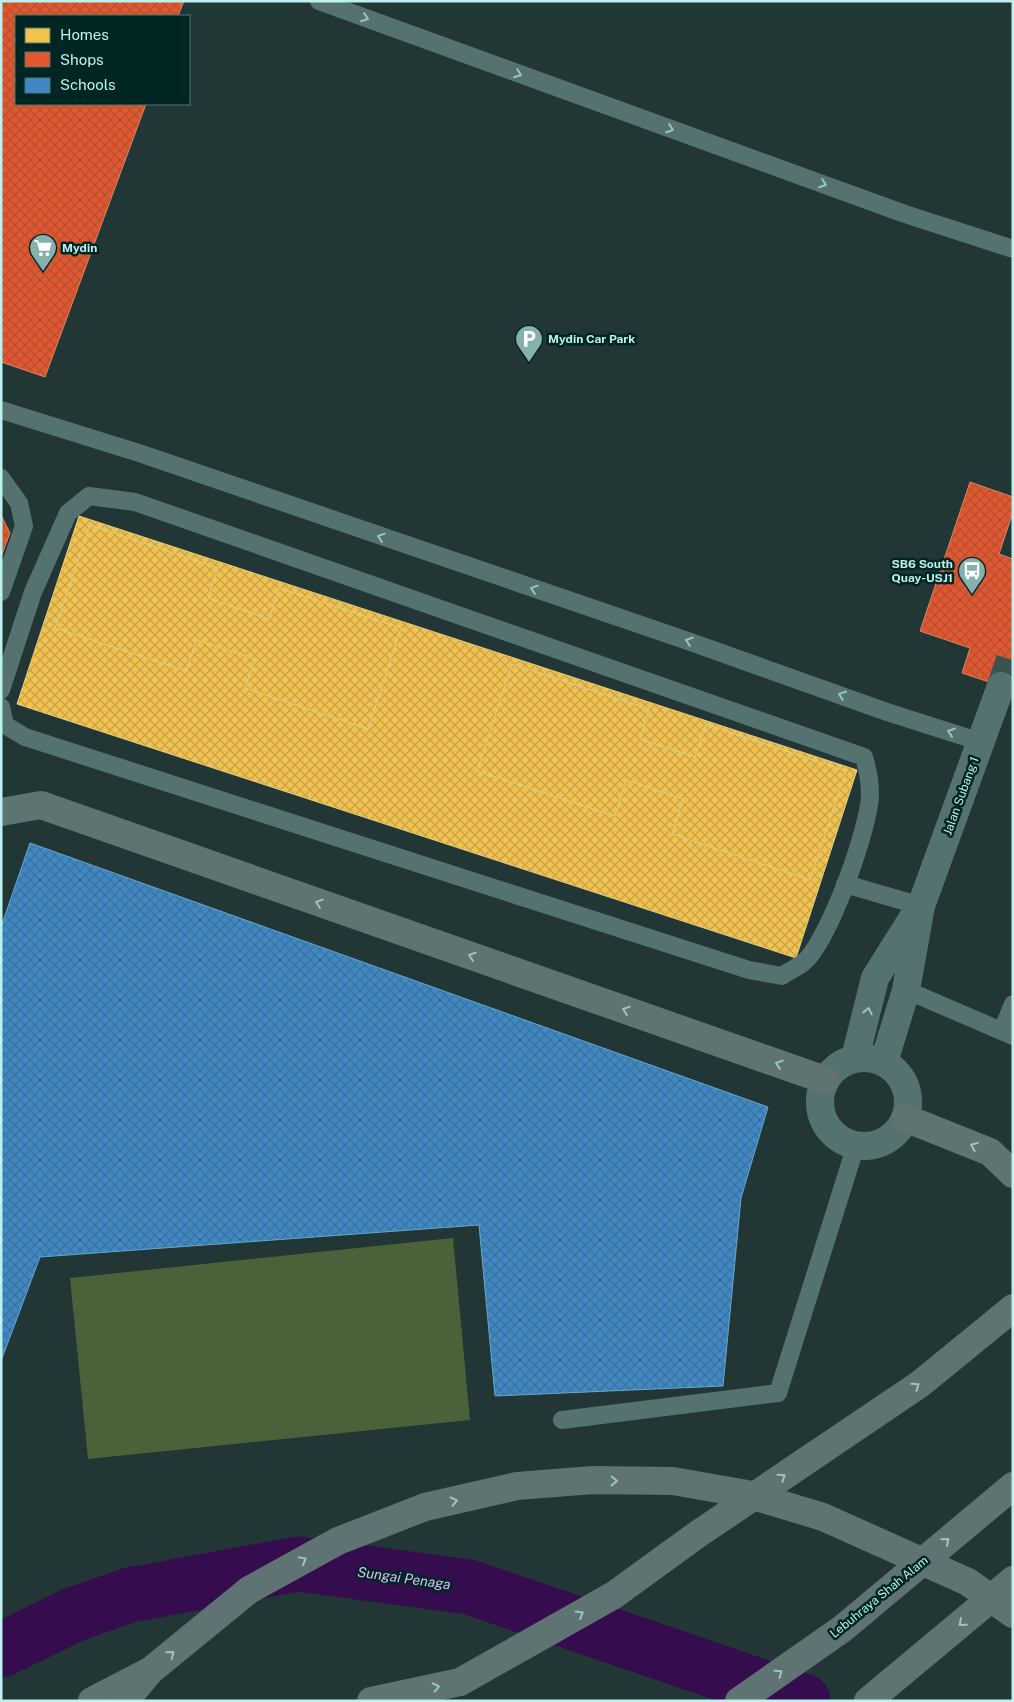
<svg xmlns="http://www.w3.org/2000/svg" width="1014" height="1702" font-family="'Public Sans',sans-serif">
<defs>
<pattern id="homes-cross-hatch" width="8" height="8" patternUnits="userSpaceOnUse" patternTransform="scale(1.25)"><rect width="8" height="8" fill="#f2c14e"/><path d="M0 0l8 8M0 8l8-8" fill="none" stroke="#c4a34c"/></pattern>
<pattern id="shops-cross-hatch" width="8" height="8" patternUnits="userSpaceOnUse" patternTransform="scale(1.25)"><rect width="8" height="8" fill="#e4572e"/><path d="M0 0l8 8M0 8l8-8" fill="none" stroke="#b05236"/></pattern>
<pattern id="schools-cross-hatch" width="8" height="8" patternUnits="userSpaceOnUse" patternTransform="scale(1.25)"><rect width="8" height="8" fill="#3f88c5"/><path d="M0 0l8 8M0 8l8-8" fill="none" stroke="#3d7299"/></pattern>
</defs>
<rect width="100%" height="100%" fill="#223735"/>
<!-- grass -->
<path fill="#4b6139" d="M453,1238L470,1420L88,1459L70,1278Z"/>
<!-- homes -->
<path fill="url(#homes-cross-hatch)" stroke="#e2cf7e" d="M79,516L857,770L796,958L17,704Z
M90,525L218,568L208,598L269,619L279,588L401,628L368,729L245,688L255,659L197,640L186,671L55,628Z
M512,664L649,709L640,739L695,757L706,724L846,771L810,880L672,834L683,799L626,780L615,816L477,771Z"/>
<!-- shops -->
<path fill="url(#shops-cross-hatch)" stroke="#d88567" d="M1,1H184L178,16H16V104H146L45,377L1,362Z
M970,482L1013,497V512L999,554L1013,559V690L962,673L970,648L920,631Z
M1,515L10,533L1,557Z"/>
<!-- schools -->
<path fill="url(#schools-cross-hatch)" stroke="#64a8d1" d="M30,843L768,1107L741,1198L723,1386L495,1396L479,1225L40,1257L1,1361V927Z"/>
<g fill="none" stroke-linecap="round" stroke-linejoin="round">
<!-- river -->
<path stroke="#350c4d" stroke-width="55" d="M1,1650L75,1614L130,1595L298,1564L469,1587L803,1701"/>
<!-- street-tunnel -->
<path stroke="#395351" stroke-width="28" stroke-dasharray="28 14" stroke-linecap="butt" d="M1001,686L1013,651"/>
<!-- lane -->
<path stroke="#567270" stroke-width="18" d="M319,1L905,214L1013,249
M1,410L139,453L685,640L887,712L981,742
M1,478L19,503L24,526L1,592
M1,690L33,592L68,513L89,496L135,502L864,757C868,770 870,782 870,795C869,829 829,940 804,962C798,967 789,971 782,976L749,970L25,737L5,725L1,707
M845,884L921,906
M906,990L1013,1036
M1002,1031L1013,1004
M562,1420L778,1393L856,1145"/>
<!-- street -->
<path stroke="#567270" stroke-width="28" d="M820 1102a44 44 0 1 1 88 0a44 44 0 1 1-88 0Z
M855,1058L875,978L914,916
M884,1062L906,990L921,906L1001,686"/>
<!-- highway -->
<path stroke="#5e7372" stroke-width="28" d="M1,812L41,805L825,1080
M905,1118L990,1152L1013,1174
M92,1701L150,1671
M371,1701L460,1682L614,1595L698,1534L920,1384L1013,1308
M739,1701L842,1629L1013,1486
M868,1701L1013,1580"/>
<!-- highway-bridge -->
<path stroke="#5e7372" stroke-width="28" d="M125,1701L150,1671L249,1590L338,1541L425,1507L517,1486L593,1480L673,1481L747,1494L823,1517L968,1582L1013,1614"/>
</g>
<!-- one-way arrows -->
<defs><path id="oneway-chevron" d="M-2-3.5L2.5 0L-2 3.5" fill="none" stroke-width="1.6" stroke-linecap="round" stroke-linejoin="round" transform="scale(1.25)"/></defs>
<g stroke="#98c5c1">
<use href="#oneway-chevron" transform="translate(365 18) rotate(20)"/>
<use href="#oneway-chevron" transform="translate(518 74) rotate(20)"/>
<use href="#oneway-chevron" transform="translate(670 129) rotate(20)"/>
<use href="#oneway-chevron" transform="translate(823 184) rotate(20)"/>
<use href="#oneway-chevron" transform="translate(381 537) rotate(-161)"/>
<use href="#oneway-chevron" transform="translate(534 589) rotate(-161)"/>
<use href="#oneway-chevron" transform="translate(689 641) rotate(-161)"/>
<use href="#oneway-chevron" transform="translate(842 695) rotate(-159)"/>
<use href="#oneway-chevron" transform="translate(951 732) rotate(-162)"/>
<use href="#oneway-chevron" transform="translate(868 1011) rotate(-77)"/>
</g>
<g stroke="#9bc5c2">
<use href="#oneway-chevron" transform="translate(319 903) rotate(-161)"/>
<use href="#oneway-chevron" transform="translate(472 956) rotate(-161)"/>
<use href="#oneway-chevron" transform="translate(626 1010) rotate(-161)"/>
<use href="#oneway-chevron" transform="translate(779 1064) rotate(-161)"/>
<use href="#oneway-chevron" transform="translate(974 1146) rotate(-158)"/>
<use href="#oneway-chevron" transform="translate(916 1386) rotate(-35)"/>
<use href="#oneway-chevron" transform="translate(782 1477) rotate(-34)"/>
<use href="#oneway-chevron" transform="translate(614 1481) rotate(1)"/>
<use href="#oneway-chevron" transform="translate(454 1501) rotate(-13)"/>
<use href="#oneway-chevron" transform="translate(946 1541) rotate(-40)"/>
<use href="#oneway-chevron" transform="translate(303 1560) rotate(-29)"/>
<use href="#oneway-chevron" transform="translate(580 1614) rotate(-30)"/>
<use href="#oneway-chevron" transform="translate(962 1623) rotate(139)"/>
<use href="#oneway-chevron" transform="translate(171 1654) rotate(-39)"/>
<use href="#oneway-chevron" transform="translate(779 1673) rotate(-35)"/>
<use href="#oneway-chevron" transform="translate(436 1687) rotate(-12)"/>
</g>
<!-- icons -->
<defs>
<symbol id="supermarket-pin" viewBox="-11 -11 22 30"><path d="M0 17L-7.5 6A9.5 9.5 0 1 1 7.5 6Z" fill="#86b0ad" stroke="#002624"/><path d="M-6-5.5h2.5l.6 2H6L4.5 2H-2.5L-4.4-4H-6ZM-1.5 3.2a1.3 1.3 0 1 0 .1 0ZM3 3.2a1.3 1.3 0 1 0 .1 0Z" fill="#fff"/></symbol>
<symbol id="parking-pin" viewBox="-11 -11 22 30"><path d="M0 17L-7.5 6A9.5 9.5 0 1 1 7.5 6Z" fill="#86b0ad" stroke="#002624"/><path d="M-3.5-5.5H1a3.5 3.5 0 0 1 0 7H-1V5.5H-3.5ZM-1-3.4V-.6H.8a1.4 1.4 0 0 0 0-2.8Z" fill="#fff"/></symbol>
<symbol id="bus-pin" viewBox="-11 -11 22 30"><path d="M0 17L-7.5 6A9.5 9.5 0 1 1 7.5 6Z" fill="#86b0ad" stroke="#002624"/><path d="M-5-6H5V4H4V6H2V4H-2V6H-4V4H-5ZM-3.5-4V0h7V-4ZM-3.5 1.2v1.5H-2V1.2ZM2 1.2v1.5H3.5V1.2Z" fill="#fff"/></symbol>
</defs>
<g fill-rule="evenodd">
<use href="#supermarket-pin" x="27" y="232" width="32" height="43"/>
<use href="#parking-pin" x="513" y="323" width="32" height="43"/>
<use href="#bus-pin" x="956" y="555" width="32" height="43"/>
</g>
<g text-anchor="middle" stroke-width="5" stroke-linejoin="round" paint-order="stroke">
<!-- poi labels -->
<g font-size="12" font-weight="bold" fill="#bcf1ed" stroke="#002624" text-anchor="start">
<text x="62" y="252">Mydin</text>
<text x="548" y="343">Mydin Car Park</text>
<text x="953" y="568" text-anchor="end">SB6 South<tspan x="953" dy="14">Quay-USJ1</tspan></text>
</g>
<!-- street labels -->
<g font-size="12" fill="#bcf1ed" stroke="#002624">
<text transform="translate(961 796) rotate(-70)" y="4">Jalan Subang 1</text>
<text transform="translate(879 1597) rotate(-39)" y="4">Lebuhraya Shah Alam</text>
</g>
<!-- water labels -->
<g font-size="14" font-style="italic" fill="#dcbaf7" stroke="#002624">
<text transform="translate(404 1578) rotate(8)" y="5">Sungai Penaga</text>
</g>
</g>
<!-- border -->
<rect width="1014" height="1702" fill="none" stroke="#bcf1ed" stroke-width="5"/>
<!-- legend -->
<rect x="15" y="15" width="175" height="90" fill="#002624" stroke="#4b7774"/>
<rect x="25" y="28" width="25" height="15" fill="#f2c14e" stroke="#4b7774"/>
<text x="60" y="40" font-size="15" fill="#bcf1ed">Homes</text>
<rect x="25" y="52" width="25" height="15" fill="#e4572e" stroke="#4b7774"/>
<text x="60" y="65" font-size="15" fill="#bcf1ed">Shops</text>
<rect x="25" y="78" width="25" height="15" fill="#3f88c5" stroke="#4b7774"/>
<text x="60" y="90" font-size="15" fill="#bcf1ed">Schools</text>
</svg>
